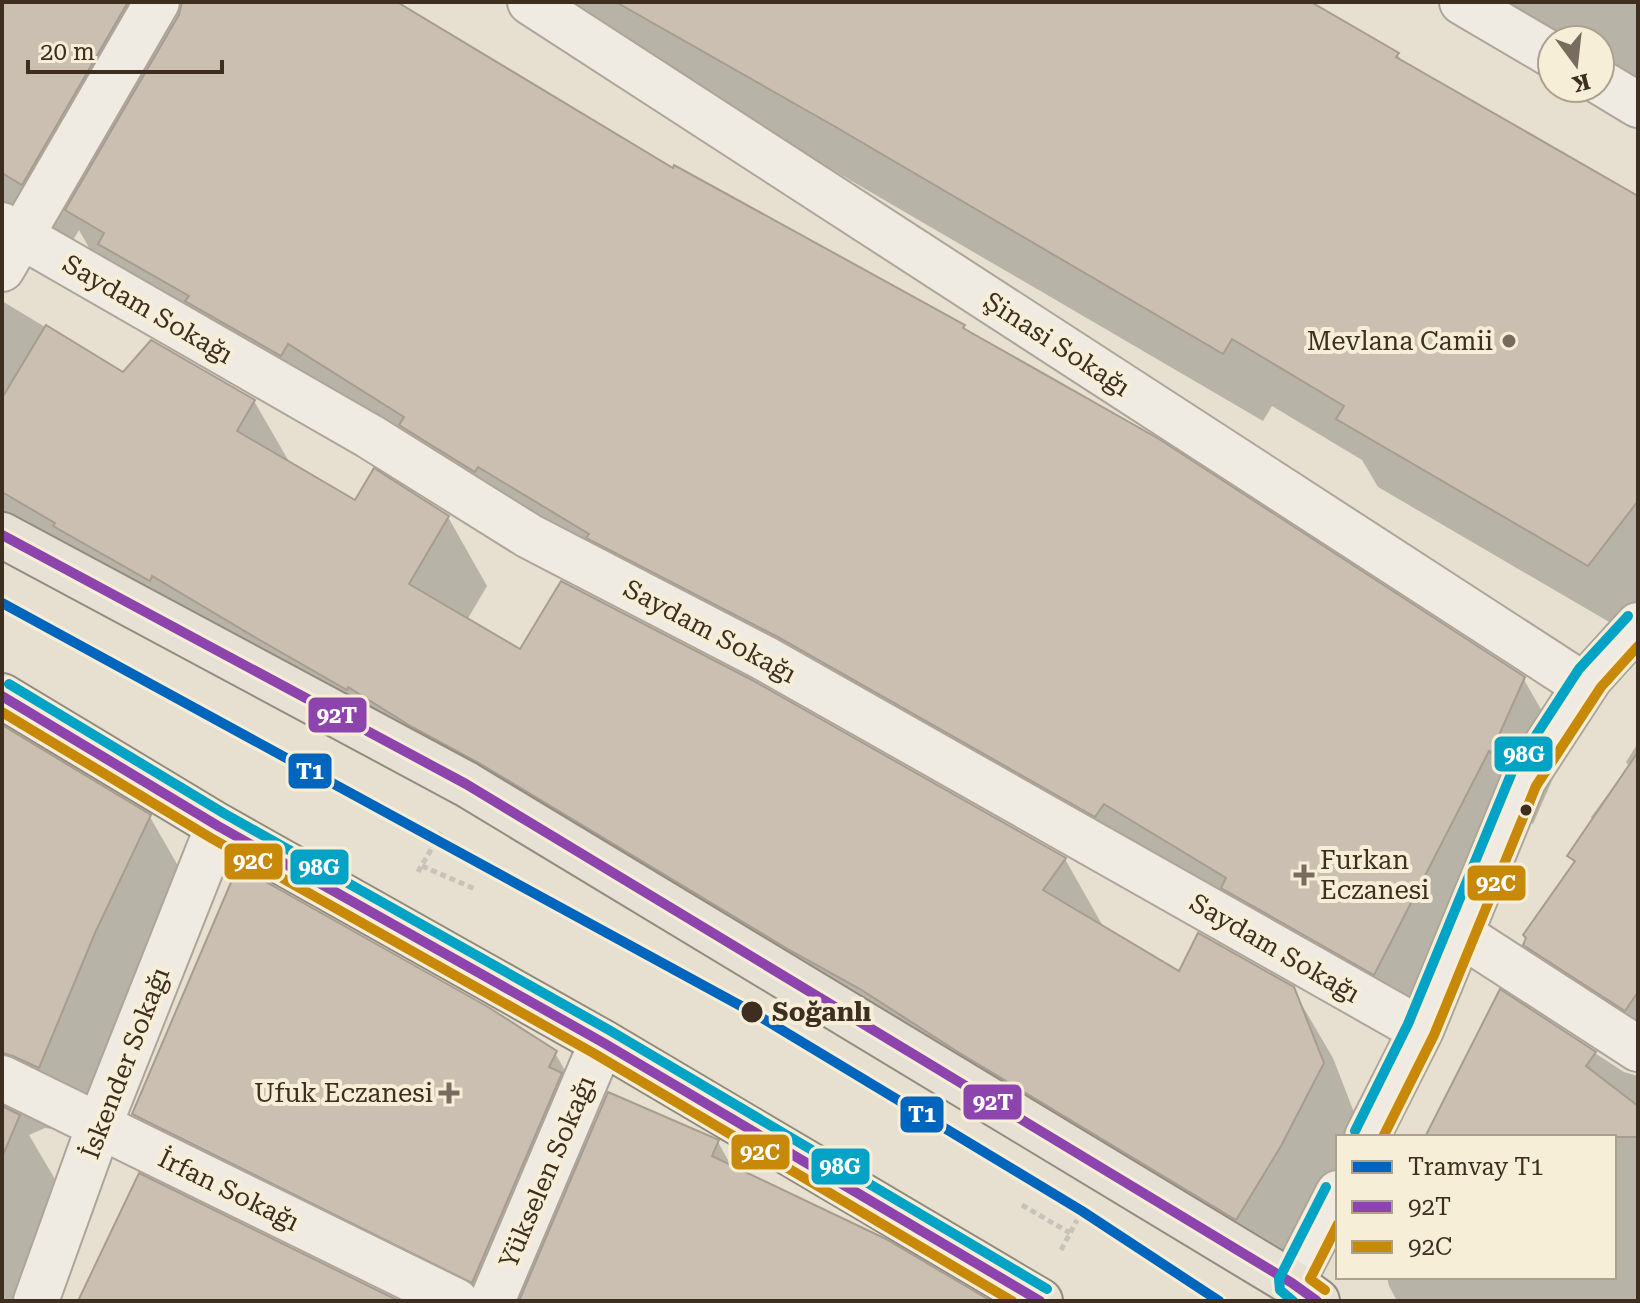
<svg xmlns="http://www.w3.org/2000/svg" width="1640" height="1303" font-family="'Roboto Serif',serif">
<rect width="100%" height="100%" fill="#e7e0d1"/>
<!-- shadow -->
<path fill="#0003" d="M2,2H393L674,171L964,327L967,333L1523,678L1565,751L1533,824L1530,822L1416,1046L109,283L79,230L64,256L2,220Z
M545,2H1301L1397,54L1402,62L1638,199V620L1628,633L1378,487L1362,460L1272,406L1263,421Z
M1461,2H1638V104L1600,77V40H1552Z
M2,301L123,374L254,401L291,465L356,502L448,517L487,586L467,620L520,652L1065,859L1104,928L1180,974L1292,988L1333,1058L1362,1133L1360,1137H1338V1179L1276,1287L454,795L2,536Z
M2,728L150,817L193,892L82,1142L58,1130L45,1128L29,1135L62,1191L30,1301H2Z
M1638,743V1063L1567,1017L1525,945L1575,865L1570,856L1593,822L1591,817L1629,766L1626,762Z
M1501,992L1624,1072L1638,1076V1301H1397L1389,1286L1387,1277H1614V1137H1426Z
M555,1053L596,1124L718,1142L733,1169L987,1301H412L174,1183L135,1114Z"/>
<!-- building -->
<path fill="#cbbfb2" stroke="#a89c90" stroke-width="2" d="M2,2H128L22,185L2,173Z
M182,2H397L673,168L674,165L965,325L963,328L1159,439L1525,677L1491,753L1489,751L1374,975L1221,888L1226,878L1104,804L1095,817L776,636L586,538L589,534L478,467L475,472L399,425L404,417L288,344L281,356L185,301L189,296L98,244L104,233L65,210L179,15Z
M616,2H1311L1399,53L1396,57L1638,196V501L1588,566L1336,419L1344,406L1232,339L1223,354L834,126Z
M46,325L123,372L151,340L255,400L237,431L355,500L374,468L449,516L409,584L520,649L561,581L752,680L1066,858L1043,890L1179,971L1198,933L1294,987L1324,1063L1281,1146L1236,1220L958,1052L860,989L791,951L479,763L412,727L348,687L347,690L258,639L152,576L150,581L53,526L55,523L2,492V398Z
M2,725L151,815L95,933L39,1068L13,1056L2,1053Z
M1638,752V992L1625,1011L1523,945L1526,938L1523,935L1575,861L1567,856Z
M238,866L488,1007L557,1051L549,1067L562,1073L472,1283L132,1114Z
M1500,989L1596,1052L1586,1066L1638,1106V1137H1425Z
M608,1092L719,1140L712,1156L886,1239L991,1301H519Z
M2,1106L20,1115L3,1155H2Z
M139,1173L399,1301H78Z"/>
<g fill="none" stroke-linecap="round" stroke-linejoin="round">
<defs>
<path id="minor" d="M530,2L1585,686
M1462,2L1552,55
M1600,82L1638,105
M2,225L369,436L529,536L764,658L1421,1030
M2,269L157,2
M1462,935L1638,1049
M2,1078L456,1301
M1367,1137L1421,1030L1524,779L1590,678L1638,625
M1292,1283L1338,1193
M36,1301L99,1126L218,826
M492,1301L602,1042"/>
<path id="major" d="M2,535L466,784L1292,1283L1317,1301
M2,696L218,826L602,1042L1040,1301"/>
</defs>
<!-- minor casing -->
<use href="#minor" stroke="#ada599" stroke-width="48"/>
<!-- major casing -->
<use href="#major" stroke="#928b80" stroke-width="48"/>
<!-- path -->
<path stroke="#c8c2b9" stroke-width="5" stroke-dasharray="6 4" stroke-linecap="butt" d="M422,866L475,889
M418,872L441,832
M1022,1205L1070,1233
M1061,1250L1077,1220"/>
<!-- minor -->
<use href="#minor" stroke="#efebe3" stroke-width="44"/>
<!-- major -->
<use href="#major" stroke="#e6e1d4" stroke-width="44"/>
<defs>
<path id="bus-1" d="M2,535L466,784L1292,1283L1317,1301
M2,696L218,826L602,1042L1040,1301"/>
<path id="bus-2" d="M2,712L211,838L595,1054L1012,1301
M1383,1137L1434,1035L1536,786L1601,687L1638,646
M1325,1290L1310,1279L1338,1224"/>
<path id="bus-3" d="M9,684L225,814L609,1030L1047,1289
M1355,1131L1408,1024L1512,772L1579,669L1628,616
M1293,1301L1280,1290L1279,1279L1326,1187"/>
</defs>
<!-- bus-1 casing -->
<use href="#bus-1" stroke="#f7eed8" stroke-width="16"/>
<!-- bus-2 casing -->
<use href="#bus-2" stroke="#f7eed8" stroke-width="16"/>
<!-- bus-3 casing -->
<use href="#bus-3" stroke="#f7eed8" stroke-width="16"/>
<!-- bus-1 -->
<use href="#bus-1" stroke="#8e44ad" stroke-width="10"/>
<!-- bus-2 -->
<use href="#bus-2" stroke="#c88808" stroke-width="10"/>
<!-- bus-3 -->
<use href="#bus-3" stroke="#03a3c5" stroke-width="10"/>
<defs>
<path id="tram-1" d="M2,603L752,1012L1082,1211L1219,1301"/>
</defs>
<!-- tram-1 casing -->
<use href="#tram-1" stroke="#f7eed8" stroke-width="16"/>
<!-- tram-1 -->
<use href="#tram-1" stroke="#0065bd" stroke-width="10"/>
</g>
<!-- markers -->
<g fill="#786c5e" stroke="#f7eed8" stroke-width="3">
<circle cx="1509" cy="341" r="8"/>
<path d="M1300 863h8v8h8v8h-8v8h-8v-8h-8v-8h8z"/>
<path d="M445 1081h8v8h8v8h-8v8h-8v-8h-8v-8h8z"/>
</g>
<g fill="#3d2e20" stroke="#f7eed8" stroke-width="3">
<circle cx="1526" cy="810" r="7"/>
<circle cx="752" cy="1012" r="12"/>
</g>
<g text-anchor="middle" stroke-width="8" stroke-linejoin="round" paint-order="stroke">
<!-- street labels -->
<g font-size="26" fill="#3d2e20" stroke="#f7eed8">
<text transform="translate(148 309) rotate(30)" y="9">Saydam Sokağı</text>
<text transform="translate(1057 344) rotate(33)" y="9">Şinasi Sokağı</text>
<text transform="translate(710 631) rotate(28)" y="9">Saydam Sokağı</text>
<text transform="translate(1275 948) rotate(30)" y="9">Saydam Sokağı</text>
<text transform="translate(125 1063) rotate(-69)" y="9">İskender Sokağı</text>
<text transform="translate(547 1172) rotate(-67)" y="9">Yükselen Sokağı</text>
<text transform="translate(229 1190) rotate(26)" y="9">İrfan Sokağı</text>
</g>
<!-- poi labels -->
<g font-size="26" fill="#3d2e20" stroke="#f7eed8" text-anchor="end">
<text x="1493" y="350">Mevlana Camii</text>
<text x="1320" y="869" text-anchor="start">Furkan<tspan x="1320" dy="30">Eczanesi</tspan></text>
<text x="433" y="1102">Ufuk Eczanesi</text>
</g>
<!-- stop labels -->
<g font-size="26" font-weight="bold" fill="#3d2e20" stroke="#f7eed8" text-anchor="start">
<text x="772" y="1021">Soğanlı</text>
</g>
</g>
<g stroke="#f7eed8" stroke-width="3">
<rect x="307" y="696" width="61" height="38" rx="8" fill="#8e44ad"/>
<rect x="1493" y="735" width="61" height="38" rx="8" fill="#03a3c5"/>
<rect x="287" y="752" width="46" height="38" rx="8" fill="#0065bd"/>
<rect x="223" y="842" width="61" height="39" rx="8" fill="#c88808"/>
<rect x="289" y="848" width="61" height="38" rx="8" fill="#03a3c5"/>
<rect x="1466" y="864" width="61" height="38" rx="8" fill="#c88808"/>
<rect x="962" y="1083" width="61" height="38" rx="8" fill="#8e44ad"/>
<rect x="899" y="1095" width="46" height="39" rx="8" fill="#0065bd"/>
<rect x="730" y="1133" width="61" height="38" rx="8" fill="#c88808"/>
<rect x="810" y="1147" width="61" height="39" rx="8" fill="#03a3c5"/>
</g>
<g font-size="22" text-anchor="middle" font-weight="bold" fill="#fff">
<text x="337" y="723">92T</text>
<text x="1524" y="762">98G</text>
<text x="310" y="779">T1</text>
<text x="253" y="869">92C</text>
<text x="319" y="875">98G</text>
<text x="1496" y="891">92C</text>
<text x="993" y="1110">92T</text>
<text x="922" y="1122">T1</text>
<text x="760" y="1160">92C</text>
<text x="840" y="1174">98G</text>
</g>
<!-- border -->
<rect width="1640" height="1303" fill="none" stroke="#3d2e20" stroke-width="8"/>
<!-- legend -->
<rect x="1336" y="1135" width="280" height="144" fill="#f7eed8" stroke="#ada18e" stroke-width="2"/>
<rect x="1352" y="1161" width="40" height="12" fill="#0065bd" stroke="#ada18e" stroke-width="2"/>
<text x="1408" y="1175" font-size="24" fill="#3d2e20">Tramvay T1</text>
<rect x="1352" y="1201" width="40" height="12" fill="#8e44ad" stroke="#ada18e" stroke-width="2"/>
<text x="1408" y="1215" font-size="24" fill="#3d2e20">92T</text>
<rect x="1352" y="1241" width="40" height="12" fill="#c88808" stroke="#ada18e" stroke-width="2"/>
<text x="1408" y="1255" font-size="24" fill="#3d2e20">92C</text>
<!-- north arrow -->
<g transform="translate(1576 64) rotate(165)"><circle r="38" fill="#f7eed8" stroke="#ada18e" stroke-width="2"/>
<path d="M0-6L14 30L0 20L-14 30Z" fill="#786c5e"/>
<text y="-12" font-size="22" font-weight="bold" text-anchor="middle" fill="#3d2e20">K</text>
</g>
<!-- scale -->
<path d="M28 60v12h194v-12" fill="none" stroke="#3d2e20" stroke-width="4"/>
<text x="40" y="60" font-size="24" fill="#3d2e20" stroke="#f7eed8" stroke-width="6" paint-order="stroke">20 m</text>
</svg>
